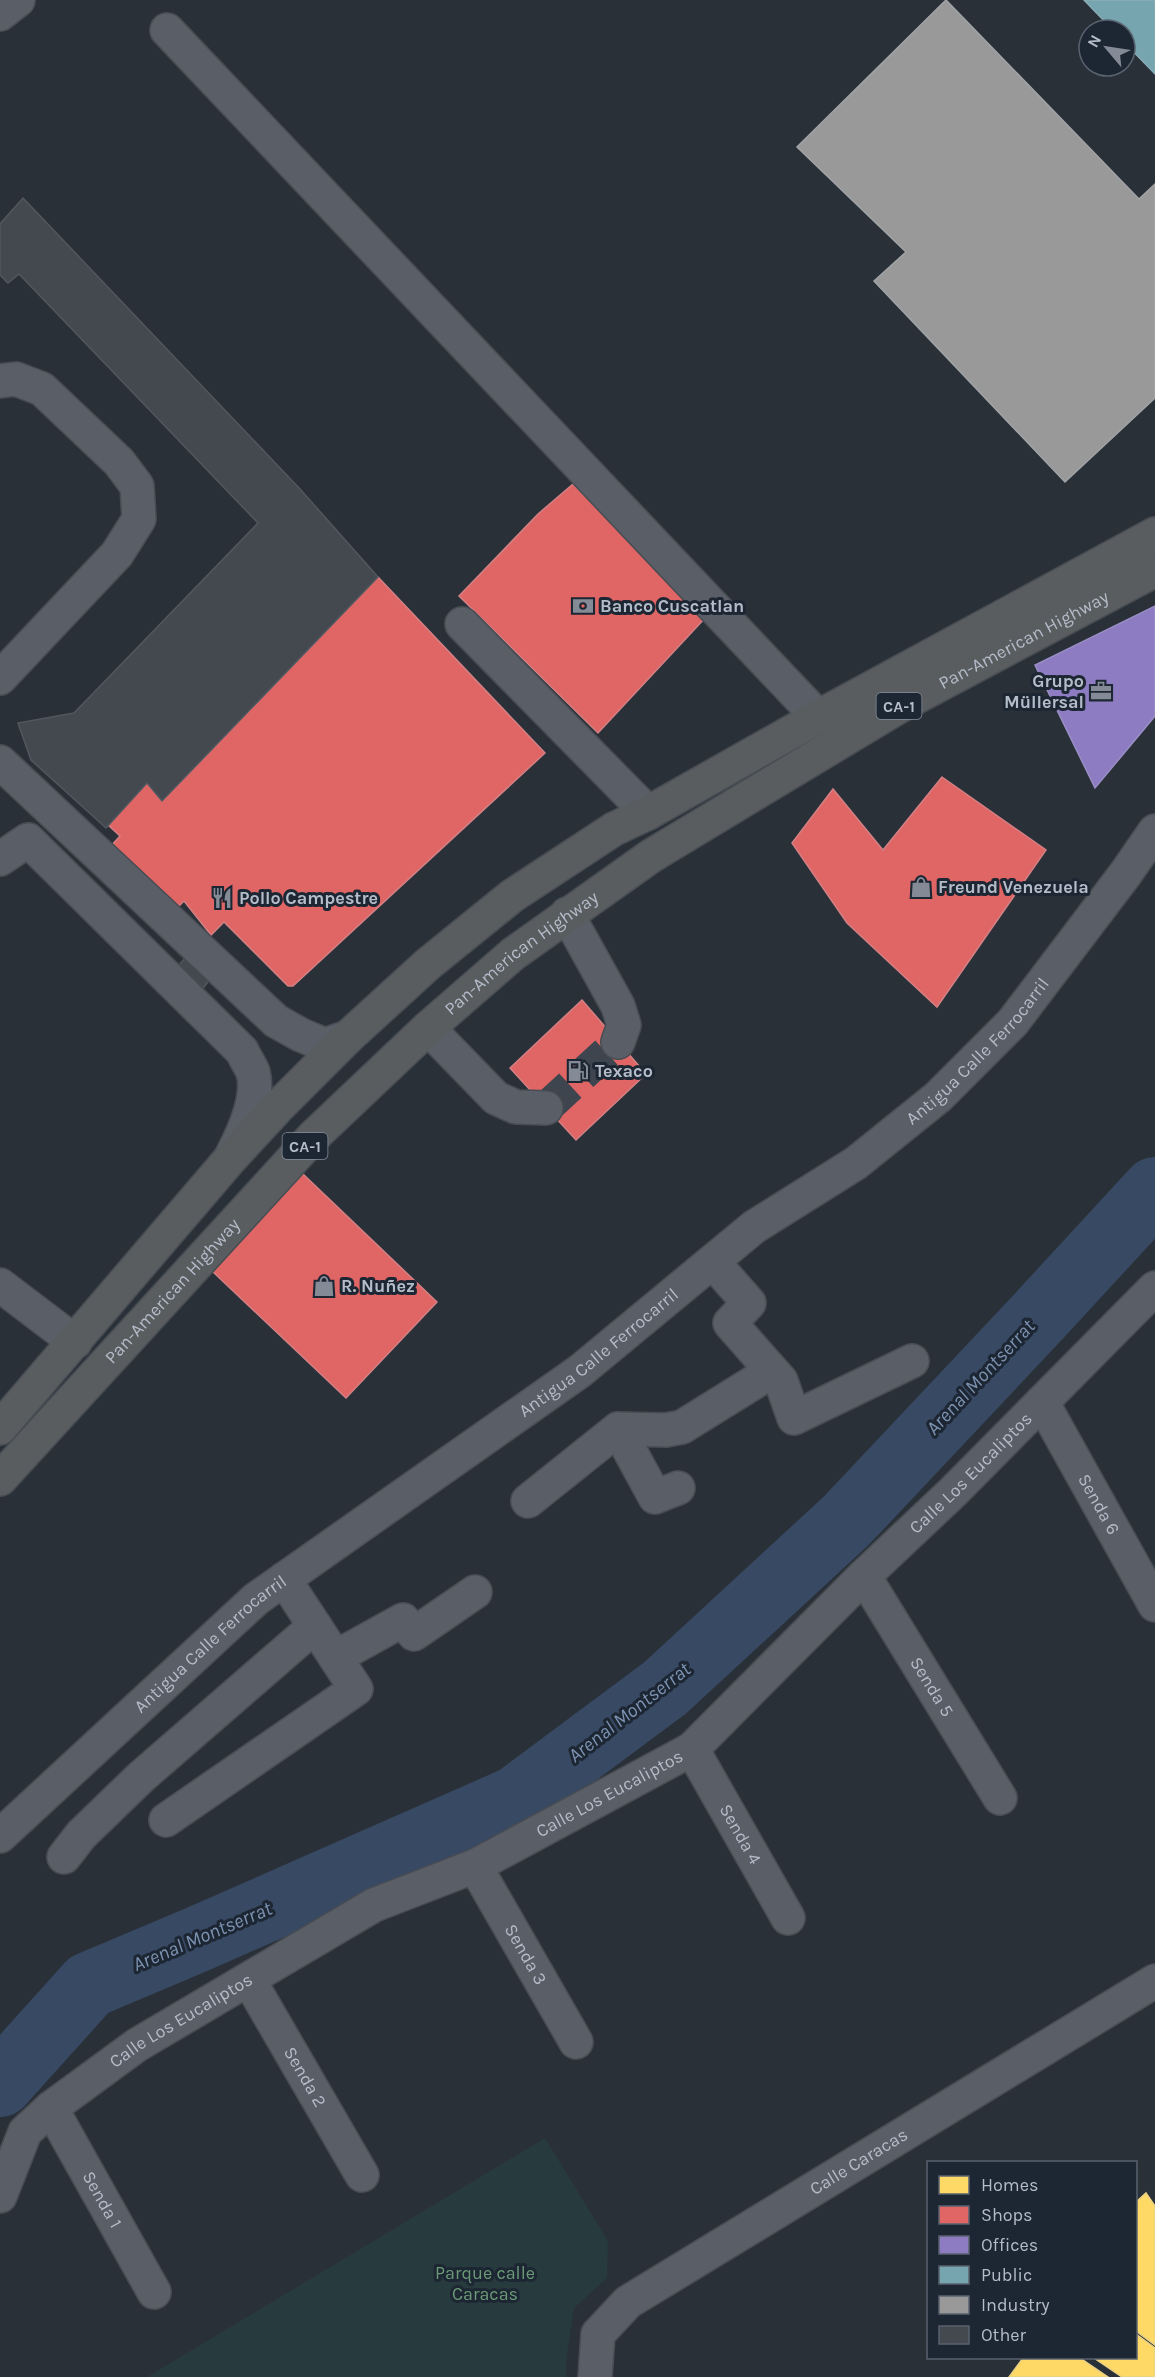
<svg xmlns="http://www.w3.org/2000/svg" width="1155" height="2377" font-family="Karla,sans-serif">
<rect width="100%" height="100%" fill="#2a3038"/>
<!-- green -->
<path fill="#273a3e" d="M545,2138L608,2241L607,2278L574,2308L566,2361V2377H147Z"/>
<!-- homes -->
<path fill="#ffd966" stroke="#e8d084" stroke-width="1.5" d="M1146,2193L1155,2206V2345L1136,2331V2202Z
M1136,2334L1155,2348V2377H1122L1094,2358H1136Z
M1023,2358H1080L1108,2377H1009Z"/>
<!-- shops -->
<path fill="#e06666" stroke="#d38084" stroke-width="1.5" d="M573,484L706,617L598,733L459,596L538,514Z
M378,577L545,753L293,986H288L224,922L211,935L184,901L174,911L110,847L120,836L108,825L147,783L162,801Z
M942,777L1046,850L937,1007L847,923L792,843L833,789L883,850Z
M582,1000L646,1074L576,1140L510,1068Z
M303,1174L437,1302L346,1398L211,1270Z"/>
<!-- offices -->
<path fill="#8e7cc3" stroke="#998fc5" stroke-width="1.5" d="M1155,606V716L1095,788L1035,665Z"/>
<!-- public -->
<path fill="#76a5af" stroke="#89acb7" stroke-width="1.5" d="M1084,0H1155V74L1125,43V30H1113Z"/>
<!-- industry -->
<path fill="#999" stroke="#a1a4a7" stroke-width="1.5" d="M946,0L1139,199L1155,184V398L1065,482L874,281L906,252L797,147Z"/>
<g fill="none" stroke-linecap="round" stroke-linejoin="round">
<!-- river -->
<path stroke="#384963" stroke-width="66" d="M0,2084L89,1985L198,1939L516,1799L665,1688L846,1521L1039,1316L1155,1190"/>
</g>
<!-- building -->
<path fill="#444950" stroke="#52575f" stroke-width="1.5" d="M23,198L300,489L378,577L162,801L147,783L106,828L31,760L18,723L74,713L258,523L19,274L8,283L0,275V224Z
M191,951L214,974L197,996L173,972Z"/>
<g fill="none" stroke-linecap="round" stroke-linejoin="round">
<!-- minor-tunnel -->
<path stroke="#3f454e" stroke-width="33" stroke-dasharray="33 16" stroke-linecap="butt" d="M546,1108L618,1042"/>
<defs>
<g id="minor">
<path d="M0,14L18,0"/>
<path d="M167,30L818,717"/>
<path d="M0,381L16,379L42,389L119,462L137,486L139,519L117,554L0,678"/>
<path d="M462,624L648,813"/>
<path d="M0,762L276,1021L301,1035L325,1045L348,1037"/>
<path d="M0,859L28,840L242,1051C245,1058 250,1065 253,1072C260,1098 244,1132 232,1155"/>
<path d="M567,914L618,1006L624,1025L618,1042"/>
<path d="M428,1028L496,1098L516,1107L546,1108"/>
<path d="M713,1262L749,1303L730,1323L781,1381L794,1418L912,1361"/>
<path d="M0,1285L75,1342"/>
<path id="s1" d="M1042,1402L1155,1605"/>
<path d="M618,1429L655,1497L678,1488"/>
<path d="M528,1501L618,1429L666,1430L682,1427L772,1371"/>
<path id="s2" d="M864,1576L1000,1798"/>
<path d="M336,1657L403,1620L414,1634L475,1592"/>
<path id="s3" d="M692,1749L788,1918"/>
<path d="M166,1820L356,1689L284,1579"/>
<path id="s4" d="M0,1836L256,1599L580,1371L754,1227L856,1163L938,1097L1013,1022L1126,873L1155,831"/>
<path d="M64,1857L81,1835L141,1777L315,1626"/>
<path id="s5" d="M475,1866L576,2042"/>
<path id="s6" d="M249,1980L362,2175"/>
<path id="s7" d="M51,2108L154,2292"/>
<path id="s8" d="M0,2196L25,2132L51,2108L137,2045L374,1905L475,1866L692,1749L864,1576L953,1492L1155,1288"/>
<path id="s9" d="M595,2377L598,2334L628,2302L1155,1981"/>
</g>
<g id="highway">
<path d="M0,1428L230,1159L279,1106L348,1037L428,964L512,896L614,829L648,813L818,717L1155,534"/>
<path id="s10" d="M0,1479L314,1136L428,1028L513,954L651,856L903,704L1155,570"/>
</g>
</defs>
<!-- minor casing -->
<use href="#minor" stroke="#484c53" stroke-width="36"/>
<!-- highway casing -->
<use href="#highway" stroke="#474c53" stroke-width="36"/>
<!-- minor -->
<use href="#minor" stroke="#5a5e66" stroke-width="33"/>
<!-- highway -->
<use href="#highway" stroke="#5a5d60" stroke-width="33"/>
</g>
<!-- icons -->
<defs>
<symbol id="bank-bare" viewBox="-9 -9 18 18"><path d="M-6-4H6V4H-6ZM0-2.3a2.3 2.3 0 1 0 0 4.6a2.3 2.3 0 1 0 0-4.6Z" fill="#848b96" stroke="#1d2633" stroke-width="2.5" paint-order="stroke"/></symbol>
<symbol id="office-bare" viewBox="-9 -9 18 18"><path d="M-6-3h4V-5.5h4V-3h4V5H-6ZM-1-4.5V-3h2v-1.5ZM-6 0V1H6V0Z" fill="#848b96" stroke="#1d2633" stroke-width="2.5" paint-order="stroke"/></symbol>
<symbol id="shop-bare" viewBox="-9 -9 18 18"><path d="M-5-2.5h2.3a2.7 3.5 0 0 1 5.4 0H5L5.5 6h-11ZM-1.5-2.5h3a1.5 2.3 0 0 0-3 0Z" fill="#848b96" stroke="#1d2633" stroke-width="2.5" paint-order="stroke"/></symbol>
<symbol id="restaurant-bare" viewBox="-9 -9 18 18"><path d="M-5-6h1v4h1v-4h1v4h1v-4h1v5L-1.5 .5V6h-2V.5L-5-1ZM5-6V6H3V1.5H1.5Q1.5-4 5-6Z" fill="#848b96" stroke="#1d2633" stroke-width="2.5" paint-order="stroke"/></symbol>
<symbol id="fuel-bare" viewBox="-9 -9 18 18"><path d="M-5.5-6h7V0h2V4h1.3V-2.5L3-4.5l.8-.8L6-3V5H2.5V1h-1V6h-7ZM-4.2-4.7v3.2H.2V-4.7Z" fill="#848b96" stroke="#1d2633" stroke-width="2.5" paint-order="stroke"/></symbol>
</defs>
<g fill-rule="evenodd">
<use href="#bank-bare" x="568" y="591" width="30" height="30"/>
<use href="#office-bare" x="1086" y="676" width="30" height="30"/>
<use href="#shop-bare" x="906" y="872" width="30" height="30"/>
<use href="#restaurant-bare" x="207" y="883" width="30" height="30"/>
<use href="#fuel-bare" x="563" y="1056" width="30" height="30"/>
<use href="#shop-bare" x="309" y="1271" width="30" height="30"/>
</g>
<g text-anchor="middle" stroke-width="6" stroke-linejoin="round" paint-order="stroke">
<!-- shield labels -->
<g fill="#1d2633" stroke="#878f9c" stroke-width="1.5">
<rect x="876.5" y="693" width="45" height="26" rx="4.5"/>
<rect x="282.5" y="1133" width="45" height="26" rx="4.5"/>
</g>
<g font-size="16" font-weight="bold" fill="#b4bcc9">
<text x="899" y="712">CA-1</text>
<text x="305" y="1152">CA-1</text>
</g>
<!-- poi labels -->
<g font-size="18" font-weight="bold" fill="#b4bcc9" stroke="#1d2633" text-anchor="start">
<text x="600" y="612">Banco Cuscatlan</text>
<text x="1084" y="687" text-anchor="end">Grupo<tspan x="1084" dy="21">Müllersal</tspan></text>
<text x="938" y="893">Freund Venezuela</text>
<text x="239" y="904">Pollo Campestre</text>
<text x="595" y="1077">Texaco</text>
<text x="341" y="1292">R. Nuñez</text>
</g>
<!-- street labels -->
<g font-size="18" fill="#b4bcc9" stroke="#1d2633">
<text dy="6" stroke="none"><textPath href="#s10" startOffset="1335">Pan-American Highway</textPath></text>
<text dy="6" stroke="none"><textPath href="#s10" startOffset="742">Pan-American Highway</textPath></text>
<text dy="6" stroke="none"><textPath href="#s4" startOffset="1257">Antigua Calle Ferrocarril</textPath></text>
<text dy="6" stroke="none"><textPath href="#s10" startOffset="255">Pan-American Highway</textPath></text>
<text dy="6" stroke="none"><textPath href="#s4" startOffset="771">Antigua Calle Ferrocarril</textPath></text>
<text dy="6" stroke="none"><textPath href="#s8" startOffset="1233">Calle Los Eucaliptos</textPath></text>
<text dy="6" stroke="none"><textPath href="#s1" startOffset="117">Senda 6</textPath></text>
<text dy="6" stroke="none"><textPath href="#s4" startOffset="285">Antigua Calle Ferrocarril</textPath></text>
<text dy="6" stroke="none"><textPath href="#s2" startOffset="130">Senda 5</textPath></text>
<text dy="6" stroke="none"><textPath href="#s8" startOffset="747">Calle Los Eucaliptos</textPath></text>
<text dy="6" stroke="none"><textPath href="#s3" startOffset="98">Senda 4</textPath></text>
<text dy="6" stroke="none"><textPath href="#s5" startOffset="102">Senda 3</textPath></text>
<text dy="6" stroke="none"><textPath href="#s8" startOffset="261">Calle Los Eucaliptos</textPath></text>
<text dy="6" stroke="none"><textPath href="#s6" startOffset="112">Senda 2</textPath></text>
<text dy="6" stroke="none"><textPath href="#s9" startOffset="357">Calle Caracas</textPath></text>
<text dy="6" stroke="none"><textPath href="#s7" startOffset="105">Senda 1</textPath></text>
</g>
<!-- park labels -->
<g font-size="18" fill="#6b9a76" stroke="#1d2633">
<text x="485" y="2279">Parque calle<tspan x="485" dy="21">Caracas</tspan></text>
</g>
<!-- water labels -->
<g font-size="20" font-style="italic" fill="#7c92b1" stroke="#1d2633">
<text transform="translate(980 1377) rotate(-47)" y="7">Arenal Montserrat</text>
<text transform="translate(629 1712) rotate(-38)" y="7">Arenal Montserrat</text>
<text transform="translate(202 1936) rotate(-23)" y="7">Arenal Montserrat</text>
</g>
</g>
<!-- legend -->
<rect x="927" y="2161" width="210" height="198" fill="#1d2633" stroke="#59626f" stroke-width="1.5"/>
<rect x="939" y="2176" width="30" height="18" fill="#ffd966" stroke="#59626f" stroke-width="1.5"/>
<text x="981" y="2191" font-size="18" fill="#b4bcc9">Homes</text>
<rect x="939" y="2206" width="30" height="18" fill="#e06666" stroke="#59626f" stroke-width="1.5"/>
<text x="981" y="2221" font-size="18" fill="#b4bcc9">Shops</text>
<rect x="939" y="2236" width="30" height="18" fill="#8e7cc3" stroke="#59626f" stroke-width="1.5"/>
<text x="981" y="2251" font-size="18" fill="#b4bcc9">Offices</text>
<rect x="939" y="2266" width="30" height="18" fill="#76a5af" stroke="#59626f" stroke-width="1.5"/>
<text x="981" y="2281" font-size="18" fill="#b4bcc9">Public</text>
<rect x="939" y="2296" width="30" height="18" fill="#999999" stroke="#59626f" stroke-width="1.5"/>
<text x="981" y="2311" font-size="18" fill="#b4bcc9">Industry</text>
<rect x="939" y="2326" width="30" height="18" fill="#444950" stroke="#59626f" stroke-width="1.5"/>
<text x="981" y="2341" font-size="18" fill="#b4bcc9">Other</text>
<!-- north arrow -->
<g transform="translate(1107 48) rotate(299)"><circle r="28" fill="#1d2633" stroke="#59626f" stroke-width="1.5"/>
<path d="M0-4.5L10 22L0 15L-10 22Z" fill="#848b96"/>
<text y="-9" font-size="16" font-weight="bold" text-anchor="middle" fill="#b4bcc9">N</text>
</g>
</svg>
